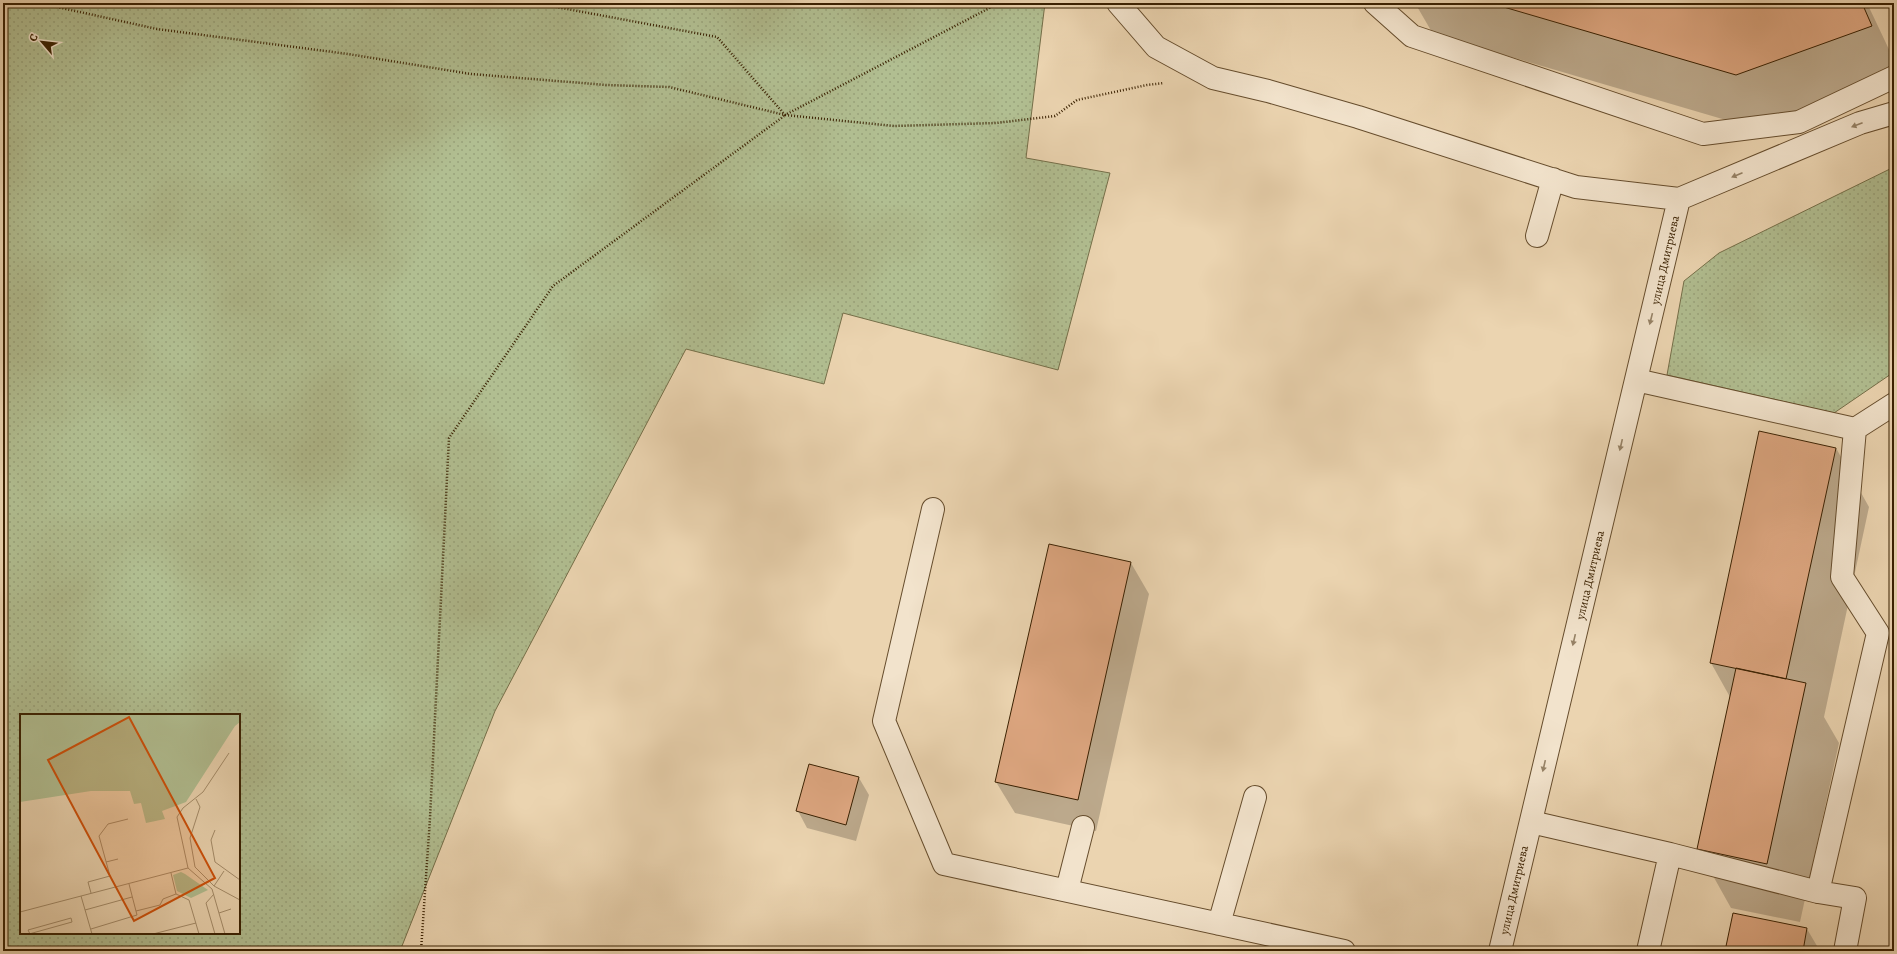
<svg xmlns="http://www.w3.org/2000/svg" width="1897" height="954" font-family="Alegreya,serif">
<defs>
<pattern id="grass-dots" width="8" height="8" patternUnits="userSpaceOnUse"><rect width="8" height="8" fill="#b1be91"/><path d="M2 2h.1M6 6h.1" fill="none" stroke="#99a37b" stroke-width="1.8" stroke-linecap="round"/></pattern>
</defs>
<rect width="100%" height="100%" fill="#ebd4b0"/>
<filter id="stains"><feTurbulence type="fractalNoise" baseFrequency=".005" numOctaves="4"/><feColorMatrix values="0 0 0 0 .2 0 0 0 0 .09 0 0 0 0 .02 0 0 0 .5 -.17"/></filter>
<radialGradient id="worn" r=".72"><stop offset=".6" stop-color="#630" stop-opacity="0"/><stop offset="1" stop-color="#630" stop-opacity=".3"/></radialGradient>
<!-- grass -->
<path fill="url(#grass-dots)" stroke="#756f49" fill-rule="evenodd" d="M3,3H1045L1026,158L1110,173L1058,370L843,313L824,384L686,349L495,711L400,951H3ZM21,715H239V933H21Z
M1894,167V372L1834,413L1667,375L1684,281L1719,253Z"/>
<!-- shadow -->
<path fill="#0003" d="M1415,3H1867L1894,60V88L1770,133L1433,34Z
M1836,448L1869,507L1824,717L1839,743L1800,922L1731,908L1698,849L1730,697L1711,663Z
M1131,563L1149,594L1096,831L1015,813L996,782Z
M810,765L859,778L869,795L856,841L807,828L798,811Z
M1807,929L1820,951H1726Z"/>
<!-- building -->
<path fill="#dda680" stroke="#392001" d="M1490,3H1862L1872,26L1736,75Z
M1759,431L1836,448L1786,679L1710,663Z
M1049,544L1131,562L1078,800L995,782Z
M1736,668L1806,683L1767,864L1697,849Z
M809,764L859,777L846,825L796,811Z
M1733,913L1807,928L1803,951H1725Z"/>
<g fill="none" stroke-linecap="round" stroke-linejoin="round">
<defs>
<path id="minor" d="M1118,3L1156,47L1213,78L1268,91L1358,117L1576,187L1679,199L1860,123L1894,113
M1375,3L1412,36L1703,134L1799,122L1894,77
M1537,236L1553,179
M1636,380L1855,429
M933,509L884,721L944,864L1344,951
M1531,822L1670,854L1818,892L1855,898L1845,951
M1067,890L1083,827
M1818,892L1878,633L1842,577L1855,429L1894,404
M1219,924L1255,797
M1500,951L1679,199
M1648,951L1670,854"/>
</defs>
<!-- minor casing -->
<use href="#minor" stroke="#664d2d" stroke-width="24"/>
<!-- path -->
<path stroke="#392001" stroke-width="2.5" stroke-dasharray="1 2" stroke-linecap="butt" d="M39,3L157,29L348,54L471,74L606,85L669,87L785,115L894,126L996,123L1055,116L1077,100L1147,85L1164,83
M535,3L717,37L785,115L999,3
M421,951L430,818L449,438L553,286L784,116"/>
<!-- minor -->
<use href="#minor" stroke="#f2e3cc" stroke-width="22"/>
</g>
<!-- one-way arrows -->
<defs><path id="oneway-solid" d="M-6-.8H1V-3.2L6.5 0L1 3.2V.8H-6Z"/></defs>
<g fill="#968266">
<use href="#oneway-solid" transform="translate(1857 125) rotate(159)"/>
<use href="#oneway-solid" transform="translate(1737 175) rotate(157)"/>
<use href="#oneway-solid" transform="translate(1651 319) rotate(104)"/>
<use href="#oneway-solid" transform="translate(1621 445) rotate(103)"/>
<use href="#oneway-solid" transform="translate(1574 640) rotate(103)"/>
<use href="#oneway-solid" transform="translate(1544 766) rotate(103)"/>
</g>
<g text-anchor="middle" stroke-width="3" stroke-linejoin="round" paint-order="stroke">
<!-- street labels -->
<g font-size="12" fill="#392001" stroke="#f2e3cc">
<text transform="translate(1665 260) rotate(-77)" y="4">улица Дмитриева</text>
<text transform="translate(1590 575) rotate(-77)" y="4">улица Дмитриева</text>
<text transform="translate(1514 890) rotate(-77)" y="4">улица Дмитриева</text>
</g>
</g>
<!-- overview -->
<g transform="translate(20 714)">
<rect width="220" height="220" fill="#ebd4b0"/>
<path d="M0,0H220V8L215,12L166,88L142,97L145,105L126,109L121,89L114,90L110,77H71L0,88ZM161,158L165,160L188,176L171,184L157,177L153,161Z" fill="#b1be91"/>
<path fill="none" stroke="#a48c6a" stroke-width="1" d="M176,85L180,93L170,124L175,153L194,172L220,186M195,116L191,126L195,148L220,166M86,148L98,145M151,159L156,180M194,172L204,157M71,179L68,168L90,162L79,122L88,110L108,105M194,180L186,189L195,220M61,182L72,220M65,196L112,183M116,197L140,191L143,185L156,180L169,186L179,220M0,198L168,154M199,199L211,195M71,215L117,201L109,170M9,220L52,208L51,204L8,216L10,220M133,220L176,209M205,220L192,175L168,154L157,103L163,94L183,78L209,39"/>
<path fill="#ce500a" fill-opacity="0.15" stroke="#ce500a" stroke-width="2" d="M109,3L195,164L114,207L28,46Z"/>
<rect width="220" height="220" fill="none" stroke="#392001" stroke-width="2"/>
</g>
<!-- margin -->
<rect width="1897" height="954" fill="none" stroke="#ebd4b0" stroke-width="16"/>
<rect x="4" y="4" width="1889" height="946" fill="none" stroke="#392001" stroke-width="2"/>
<rect x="8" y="8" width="1881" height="938" fill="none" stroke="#392001"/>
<!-- north arrow -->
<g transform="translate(42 42) rotate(298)" stroke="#f2e3cc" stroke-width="3" paint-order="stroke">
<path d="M0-3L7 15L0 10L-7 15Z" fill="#392001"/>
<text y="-6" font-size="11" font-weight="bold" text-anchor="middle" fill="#392001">С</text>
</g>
<rect width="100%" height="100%" filter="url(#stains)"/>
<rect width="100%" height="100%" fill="url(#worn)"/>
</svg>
